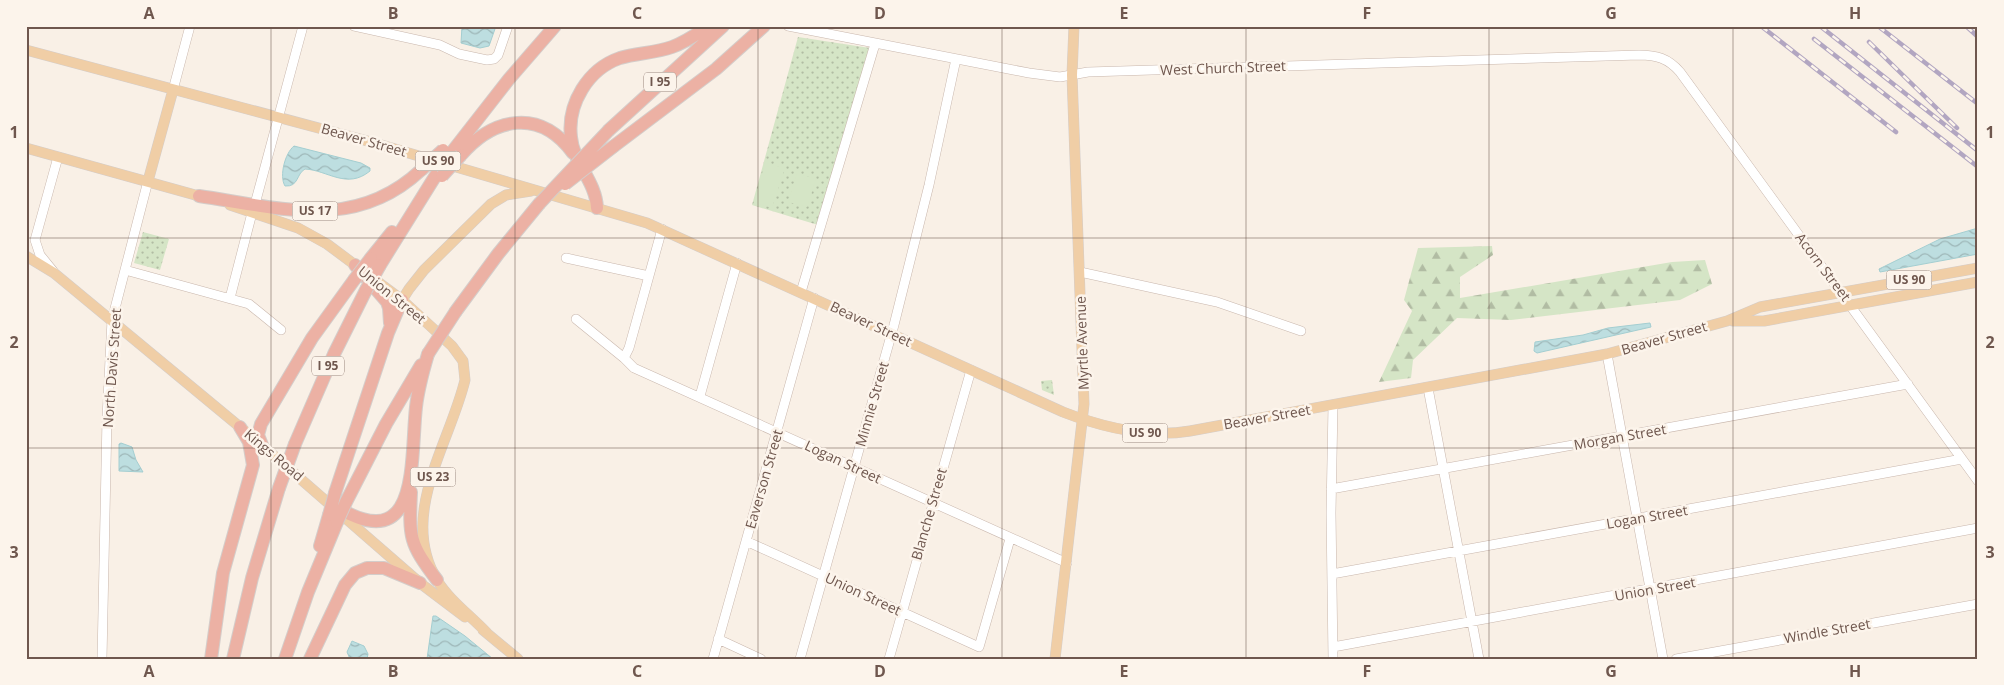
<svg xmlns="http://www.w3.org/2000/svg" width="2004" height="685" font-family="'Open Sans',sans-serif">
<defs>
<pattern id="green-dots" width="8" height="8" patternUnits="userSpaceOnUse" patternTransform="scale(1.25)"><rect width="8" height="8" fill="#d5e5c6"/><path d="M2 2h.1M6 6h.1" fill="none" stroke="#b1bca3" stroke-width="1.8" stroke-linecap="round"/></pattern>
<pattern id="forest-firs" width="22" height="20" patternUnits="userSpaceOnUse" patternTransform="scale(1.25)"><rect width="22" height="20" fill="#d5e5c6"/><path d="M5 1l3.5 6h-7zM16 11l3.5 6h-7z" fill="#b1bca3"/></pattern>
<pattern id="water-waves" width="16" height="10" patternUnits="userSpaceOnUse" patternTransform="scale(1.25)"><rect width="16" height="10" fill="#bddee0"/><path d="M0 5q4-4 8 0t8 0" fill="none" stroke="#9eb7b8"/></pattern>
</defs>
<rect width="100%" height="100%" fill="#f9f0e6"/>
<!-- green -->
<path fill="url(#green-dots)" d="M798,37L870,48L818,225L752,205Z
M143,232L169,239L160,270L134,263Z
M1052,380L1054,395L1042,390L1041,381Z"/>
<!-- forest -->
<path fill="url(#forest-firs)" d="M1492,246L1493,255L1460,277V298L1672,262L1705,260L1712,284L1680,300L1511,320L1457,318L1413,360L1411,378L1379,382L1412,311L1404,300L1418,248Z"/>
<!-- pitch -->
<path fill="#d5e5c6" d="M765,163L785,168L772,208L754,202Z
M797,173L816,179L807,207L788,202Z"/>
<!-- water -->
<path fill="url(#water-waves)" stroke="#a4ced1" d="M462,26H496L489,46L480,48L461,43Z
M294,146L361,163L370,168V171C347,190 327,170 305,169C296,174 299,187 285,186C279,176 285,153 294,146Z
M1978,228V254L1880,272L1879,269L1940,239Z
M1650,323L1651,327L1537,353L1534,351L1535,342L1583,335L1608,328Z
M121,443L132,447L136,460L143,472L119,471V444Z
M433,616H436L465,636L493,659H427Z
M352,641L364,646L368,654L367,659H350L347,652Z"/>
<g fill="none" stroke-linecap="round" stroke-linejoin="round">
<defs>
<path id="minor" d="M354,26L440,45L459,54L487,60L494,59L498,55L508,26
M788,26L1029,73L1060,77L1088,72L1639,55C1656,55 1668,58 1680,72L1978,481
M173,90L190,26
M255,204L303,26
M566,258L649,276
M125,270L249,304L281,330
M53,271L40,255L35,240L58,157
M1080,272L1217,302L1301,331
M801,292L875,44
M230,298L252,213
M576,319L624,358L634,368L1067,563
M1607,354L1663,659
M624,358L629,348L662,229
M1428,388L1479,659
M700,396L737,263
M1331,489L1908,384
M746,541L979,647L1010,539
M1332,574L1962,459
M718,639L761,659
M1333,647L1978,528
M102,659L107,418L112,320L148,181
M713,659L814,298
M800,659L894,325L929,185L956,59
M889,659L971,370
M1333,659L1331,513L1333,405
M1676,659L1978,604"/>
<path id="major" d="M26,50L371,142L647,223L1063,412C1104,428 1148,438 1190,431L1607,354L1727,321L1760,307L1978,268
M26,148L206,198
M148,181L173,90
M230,205L298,228L327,244L402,300L452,346L463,361L465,380C450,443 398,515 437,580C449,600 471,616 487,633
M26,256L54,273L246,432
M402,300L409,289L424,270L491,204L506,195L531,191
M1733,321H1764L1978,282
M257,441L420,583L465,617
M483,630L518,659
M1055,659L1084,404L1072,75L1074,26"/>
<path id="highway" d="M609,130L723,26
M614,146L716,69L764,26
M452,152L509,79L555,26
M461,155C494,117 540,108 573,153
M199,196C280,208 355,232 421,170
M597,208C596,181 573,163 571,137C567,104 588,69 620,58C637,53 655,53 672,47C686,42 697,34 709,26
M371,258L392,232
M355,265L387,302L389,308L390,323
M380,265L436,175
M456,311L498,254L539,204
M295,444L334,354L366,290
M262,445L258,435L261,424L312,338L354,280
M411,492C409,538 409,543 437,580
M335,493L388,333L402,300
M346,502L386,424L421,365
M333,505C421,560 410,461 416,407C418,389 423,371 428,354
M320,546L329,515
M211,659L223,573L253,465L249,442L240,427
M233,659L252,578L279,488
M285,659L308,592L337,522
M310,659L345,585L355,573L367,568H384L420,583"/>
</defs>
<!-- minor casing -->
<use href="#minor" stroke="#c9b7ad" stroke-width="10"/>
<!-- major casing -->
<use href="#major" stroke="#d4cdca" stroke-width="11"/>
<!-- highway casing -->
<use href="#highway" stroke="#d4cdca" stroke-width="14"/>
<!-- minor -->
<use href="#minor" stroke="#fff" stroke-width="9"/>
<!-- major -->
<use href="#major" stroke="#f0cea6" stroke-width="10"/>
<!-- highway -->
<use href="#highway" stroke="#ecb1a4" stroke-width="12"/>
<defs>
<path id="rail" d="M1761,26L1896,132
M1820,26L1978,151
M1878,26L1978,104
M1966,26L1978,37
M1814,39L1978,167
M1869,42L1957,128"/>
</defs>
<!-- rail casing -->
<use href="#rail" stroke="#b2a6c1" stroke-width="4.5"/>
<!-- rail -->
<use href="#rail" stroke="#fcf4eb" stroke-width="2.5" stroke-dasharray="8" stroke-linecap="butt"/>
<defs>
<path id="highway-bridge" d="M421,170L443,150
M442,176L461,155
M565,184L614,146
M539,204L609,130
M354,280L371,258
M366,290L380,265
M428,354L456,311
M279,488L295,444
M329,515L335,493
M337,522L346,502"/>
</defs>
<!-- highway-bridge casing -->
<use href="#highway-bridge" stroke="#d4cdca" stroke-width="14" stroke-linecap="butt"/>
<!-- highway-bridge -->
<use href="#highway-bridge" stroke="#ecb1a4" stroke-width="12"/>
</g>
<!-- grid -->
<path fill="none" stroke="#6f574e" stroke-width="1" stroke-opacity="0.55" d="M271,26V659M515,26V659M758,26V659M1002,26V659M1246,26V659M1489,26V659M1733,26V659M26,238H1978M26,448H1978"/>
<g text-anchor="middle" stroke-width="5" stroke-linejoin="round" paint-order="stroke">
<!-- shield labels -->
<g fill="#fcf4eb" stroke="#99867d" stroke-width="1">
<rect x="644" y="72.5" width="32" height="19" rx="4"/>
<rect x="415.5" y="151.5" width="45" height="19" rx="4"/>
<rect x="292.5" y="201.5" width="45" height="19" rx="4"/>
<rect x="1886.5" y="270.5" width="45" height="19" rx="4"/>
<rect x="312" y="356.5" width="32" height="19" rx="4"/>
<rect x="1122.5" y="423.5" width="45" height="19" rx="4"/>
<rect x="410.5" y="467.5" width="45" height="19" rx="4"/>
</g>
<g font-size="12" font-weight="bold" fill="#6f574e">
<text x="660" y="86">I 95</text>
<text x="438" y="165">US 90</text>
<text x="315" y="215">US 17</text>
<text x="1909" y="284">US 90</text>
<text x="328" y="370">I 95</text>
<text x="1145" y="437">US 90</text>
<text x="433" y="481">US 23</text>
</g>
<!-- street labels -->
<g font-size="14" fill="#6f574e" stroke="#fcf4eb">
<text transform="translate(1223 68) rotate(-2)" y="5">West Church Street</text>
<text transform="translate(364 140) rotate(16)" y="5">Beaver Street</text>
<text transform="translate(1823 267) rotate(53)" y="5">Acorn Street</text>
<text transform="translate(392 295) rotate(39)" y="5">Union Street</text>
<text transform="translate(871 324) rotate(25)" y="5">Beaver Street</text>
<text transform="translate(1664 338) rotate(-16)" y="5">Beaver Street</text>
<text transform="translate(1082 343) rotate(-92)" y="5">Myrtle Avenue</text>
<text transform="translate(112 368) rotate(-86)" y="5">North Davis Street</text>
<text transform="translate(872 404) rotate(-74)" y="5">Minnie Street</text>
<text transform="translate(1267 417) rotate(-10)" y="5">Beaver Street</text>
<text transform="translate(1620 437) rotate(-10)" y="5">Morgan Street</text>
<text transform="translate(274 455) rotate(40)" y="5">Kings Road</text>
<text transform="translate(843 462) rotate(25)" y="5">Logan Street</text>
<text transform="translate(764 479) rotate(-74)" y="5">Eaverson Street</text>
<text transform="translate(929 514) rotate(-74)" y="5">Blanche Street</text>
<text transform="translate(1647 517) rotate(-10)" y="5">Logan Street</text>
<text transform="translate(1655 589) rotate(-10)" y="5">Union Street</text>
<text transform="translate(863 594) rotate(25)" y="5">Union Street</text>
<text transform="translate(1827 631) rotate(-10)" y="5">Windle Street</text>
</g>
</g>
<!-- border -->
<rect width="2004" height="685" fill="none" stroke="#fcf4eb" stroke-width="55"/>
<rect x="28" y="28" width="1948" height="630" fill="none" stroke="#6f574e" stroke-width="2"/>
<g font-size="16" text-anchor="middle" font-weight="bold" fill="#6f574e">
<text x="149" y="19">A</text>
<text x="393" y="19">B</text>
<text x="637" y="19">C</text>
<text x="880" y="19">D</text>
<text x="1124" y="19">E</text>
<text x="1367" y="19">F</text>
<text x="1611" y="19">G</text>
<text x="1855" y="19">H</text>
<text x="14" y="138">1</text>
<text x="1990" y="138">1</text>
<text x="14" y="348">2</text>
<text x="1990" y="348">2</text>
<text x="14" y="558">3</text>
<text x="1990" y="558">3</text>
<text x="149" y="677">A</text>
<text x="393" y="677">B</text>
<text x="637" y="677">C</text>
<text x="880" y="677">D</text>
<text x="1124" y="677">E</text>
<text x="1367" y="677">F</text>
<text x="1611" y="677">G</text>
<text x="1855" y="677">H</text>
</g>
</svg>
